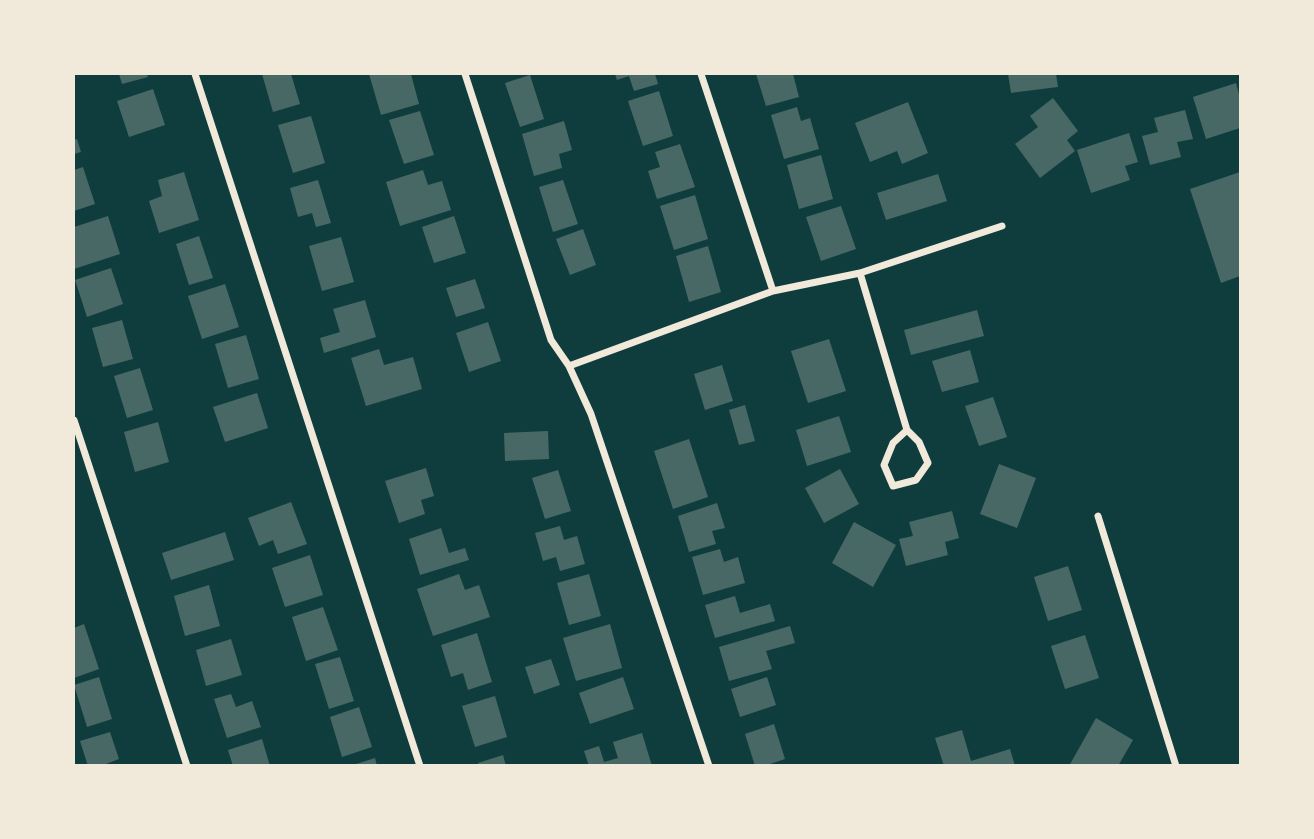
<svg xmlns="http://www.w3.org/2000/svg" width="1314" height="839" font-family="Karla,sans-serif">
<rect width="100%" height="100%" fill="#0f3d3e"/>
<!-- building -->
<path fill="#486865" d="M119,74H147L148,77L122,84Z
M262,74H291L300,104L273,112Z
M369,74H411L419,104L381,115Z
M615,74H655L658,84L634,91L629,76L617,80Z
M756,74H793L799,97L766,106Z
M1008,74H1056L1058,87L1011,93Z
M530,75L544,119L520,127L505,83Z
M1236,83L1240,98V128L1206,139L1193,97Z
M153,89L165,125L129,137L117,101Z
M659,91L673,136L643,146L628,101Z
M1053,98L1078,131L1067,140L1075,151L1040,178L1015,144L1038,127L1030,116Z
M908,102L928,153L902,164L897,151L870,162L855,123Z
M797,107L801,121L810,118L819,149L784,159L771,115Z
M1185,110L1193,139L1177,142L1181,157L1150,165L1142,136L1158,132L1154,118Z
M420,111L434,155L404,164L389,120Z
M311,116L325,163L293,173L278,125Z
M564,121L572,150L559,154L562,168L534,176L522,134Z
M1129,133L1138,162L1125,166L1130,180L1091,193L1077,150Z
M77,139L81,152L74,154V140Z
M680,144L695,187L657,199L648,171L660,167L655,152Z
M821,155L833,199L799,209L787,165Z
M83,167L95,204L74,211V170Z
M423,170L428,185L442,181L451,210L400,226L386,182Z
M184,172L199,220L159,233L149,201L162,196L158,180Z
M1240,172V276L1221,283L1190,189Z
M938,174L947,201L886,220L877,193Z
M318,180L331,223L316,227L312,213L298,217L290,188Z
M563,180L578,224L553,232L539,187Z
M695,195L708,239L674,250L660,206Z
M841,206L856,249L821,261L806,217Z
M108,216L120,254L74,269V227Z
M454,216L466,253L434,263L422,227Z
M583,229L596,265L570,275L556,239Z
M199,236L213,278L189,285L176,244Z
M341,237L354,282L322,291L309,246Z
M708,246L721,292L689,302L676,256Z
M111,268L123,304L87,317L75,280Z
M475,279L485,308L456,317L446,288Z
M225,284L239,327L202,339L188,296Z
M365,300L376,337L324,353L320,338L340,332L333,309Z
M977,310L984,336L911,355L904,330Z
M122,320L133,359L103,367L92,328Z
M488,322L501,361L469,372L456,333Z
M246,335L259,379L228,388L215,344Z
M829,339L846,391L808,403L791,351Z
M379,349L384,365L413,357L422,389L366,406L351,358Z
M970,350L979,382L942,392L932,361Z
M722,365L733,401L705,410L694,374Z
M140,368L153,410L127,418L114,376Z
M257,393L268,428L225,442L213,407Z
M993,397L1007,437L979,446L965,406Z
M745,405L755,441L739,445L729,410Z
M839,416L851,452L807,466L796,430Z
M158,422L169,462L135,472L124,432Z
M548,431L549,459L505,461L504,433Z
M689,439L708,497L673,509L654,451Z
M999,464L1036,478L1017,528L980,514Z
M426,468L434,496L421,500L425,514L399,523L385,481Z
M840,469L859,504L824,523L805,488Z
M558,470L571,511L545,519L532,478Z
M291,502L307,544L278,554L273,540L259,546L248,518Z
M717,503L725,528L712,531L716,544L689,552L678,516Z
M952,511L959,538L945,542L948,555L906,566L899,539L913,536L909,522Z
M854,522L896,545L873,587L832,563Z
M560,526L564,540L577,536L585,564L560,571L556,557L543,561L535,533Z
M441,528L449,553L465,548L469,560L420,575L409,539Z
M225,532L234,560L171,580L162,553Z
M720,549L724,562L738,557L745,583L703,595L692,557Z
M310,555L323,595L285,607L272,568Z
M1068,566L1082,610L1048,621L1034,577Z
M459,574L465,590L479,585L490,617L433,636L417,589Z
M589,574L601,616L569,625L557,583Z
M209,585L220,626L185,636L174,596Z
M735,596L740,613L770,604L775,621L715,638L705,605Z
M323,607L338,650L306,661L292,617Z
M84,624L99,669L74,678V628Z
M610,624L622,668L576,681L563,638Z
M790,626L795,643L766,651L772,669L729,681L719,647Z
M477,633L492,682L468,690L463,673L451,677L441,645Z
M1085,635L1099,678L1065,689L1051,646Z
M231,639L242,675L206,686L196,650Z
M340,657L354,701L329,709L315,664Z
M551,659L560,685L534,694L525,667Z
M99,677L112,719L87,727L74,685Z
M623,677L634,709L590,724L579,693Z
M767,677L776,705L740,717L731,689Z
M231,694L236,707L252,701L261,727L227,738L214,699Z
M495,696L507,737L475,747L462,706Z
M359,707L372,747L342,757L330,717Z
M1096,718L1133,740L1118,766H1069Z
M774,724L785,759L764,766H755L745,734Z
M962,730L971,761L1010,749L1015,766H944L935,738Z
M110,732L119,759L101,766H88L80,741Z
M642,733L652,766H589L584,751L599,746L604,762L618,758L613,742Z
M262,739L270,766H233L228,750Z
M503,755L506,766H479L478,763Z
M375,758L377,766H353V765Z"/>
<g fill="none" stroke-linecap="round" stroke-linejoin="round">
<!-- minor -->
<path stroke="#f1e9da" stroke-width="7" d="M195,74L420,766
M465,74L551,340L569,366L591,414L709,766
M701,74L773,291
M860,273L907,430L919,442L928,463L916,480L893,486L884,465L893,443L907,430
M569,366L773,291L860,273L1002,226
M74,420L187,766
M1098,516L1176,766"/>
</g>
<!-- border -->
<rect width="1314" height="839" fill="none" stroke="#f1e9da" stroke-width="150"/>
</svg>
